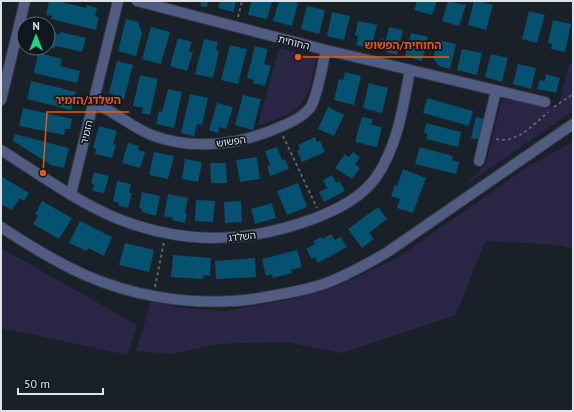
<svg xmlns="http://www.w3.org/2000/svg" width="574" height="412" font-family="'PT Sans','Noto Sans Hebrew',sans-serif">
<rect width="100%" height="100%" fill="#192028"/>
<!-- green -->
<path fill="#2a2445" d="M279,48L317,57C312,74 311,99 295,110C288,116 268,122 258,126Z
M569,64H573V111L464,186L486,164L502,99L559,106Z
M573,142V249L559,245L485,241L456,315L342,353L286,342L217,344L172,354L136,351L151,301L177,307L224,311L282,301L333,288L397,258L527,167Z
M1,248L137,325L128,355L1,328Z"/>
<!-- building -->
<path fill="#045170" d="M49,1H62V2L86,8L87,5L97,8L95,16L99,17L96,30L51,19L52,16L46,15Z
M197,1H208L207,7L200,6L201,3Z
M220,1H236L234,12L218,8Z
M251,1H272L267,19L248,15Z
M279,1H291L298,3L292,26L273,21Z
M417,1H437L432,15L414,10Z
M448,1L466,5L459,26L442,21Z
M474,1H480L493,5L486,30L468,25Z
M307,6L325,10L319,34L301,29Z
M529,11L545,15L537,43L522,39Z
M332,12L350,16L344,40L327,36Z
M126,19L138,22L142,34L136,56L118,51Z
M553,20L571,24L565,52L551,49L552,44L548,43Z
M358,21L377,25L371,49L356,45L358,36L355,35Z
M151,27L170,32L161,64L142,59Z
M389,27L403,30L397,55L386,52V50L380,49L382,39L386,40Z
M48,32L50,35L55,32L58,35L61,32L86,38L82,52L56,46L53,49L50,45L48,47Z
M411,33L428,37L422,61L405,56Z
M178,38L192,42L189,51L193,52L187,71L170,66Z
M204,39L218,42L216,50L219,51L213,78L195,74Z
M438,40L456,44L450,69L439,66L433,58Z
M230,45L247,49L238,84L221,80Z
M255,46L268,49L264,64L271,66L265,86L253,83L254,80L247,78Z
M462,49L482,53L477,75L457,70Z
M38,53L62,59L60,66L80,71L77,83L34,73Z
M491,54L508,58L502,82L485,77Z
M117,61L133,65L124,99L113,97V94L109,93Z
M518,64L536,68L531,89L513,84Z
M345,72L361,76L354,105L334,100L339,79L343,80Z
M546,74L560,78L556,93L537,89L540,80L545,81Z
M140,75L158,79L150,115L142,113L143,108L133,106Z
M31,81L76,92L71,110L27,99Z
M369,83L388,88L382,113L363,108Z
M168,89L182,92L174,128L156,124L159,111L162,112Z
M190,94L208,98L202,125L197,124L194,136L181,133Z
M243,95L261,99L253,130L235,125Z
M427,98L473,111L469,126L423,113Z
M217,103L233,107L226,129L219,127L218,133L209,130Z
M328,107L344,115L334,136L318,129Z
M23,108L72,119L70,129H65L64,135L19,126Z
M362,117L373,119L371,125L382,127L377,147L355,142Z
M476,117L484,119L480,140L471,138Z
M426,123L461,132L458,147L426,139L427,134L424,133Z
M99,126L117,131L113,144L116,145L112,158L95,154L96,149L93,148Z
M15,134L69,148L64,168L51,165L13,141Z
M315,137L317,142L320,141L325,152L302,162L297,151L300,149L298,145Z
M128,143L139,146L138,150L145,152L140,168L122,163Z
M277,147L282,160L285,159L289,169L270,176L267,166L270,165L265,151Z
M420,147L453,156L452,160L459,162L456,174L415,164Z
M154,152L174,156L168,179L149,175Z
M353,152L360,157L355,164L360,168L352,179L335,168L345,154L349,157Z
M257,157L260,179L240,182L236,160Z
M185,159L202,162L198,182L182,179Z
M210,163H226L227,183H211Z
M403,169L426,178L413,213L397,208L400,199L391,196L395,185L397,186Z
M94,172L109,176L104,193L93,191L94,184L91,183Z
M332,175L336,183L339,181L345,191L324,202L319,192L327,188L323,180Z
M1,176L29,193L24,201L20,198L12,210L1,204Z
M117,181L131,184L129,193H132L128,208L119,206V203L113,201Z
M298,183L307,207L287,215L277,191Z
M142,192L160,196L156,216L142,212V209L139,208Z
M168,194L188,198L185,213H187L185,223L172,220L173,218L164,216Z
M196,200L215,201L213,222L195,221Z
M42,201L72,218L59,239L33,224L38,216L35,214Z
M241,201L242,222L225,223L224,202Z
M272,203L276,218L255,224L251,209Z
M378,207L387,219L369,233L374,239L362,248L348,229Z
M80,221L112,237L104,256L88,248L87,251L69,243Z
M331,234L335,240L341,237L347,247L318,263L315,257L312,259L306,249L315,244L313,241L321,237L322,239Z
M125,243L154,250L149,272L119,265Z
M297,250L302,267L291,270L292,273L273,278L272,274L266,276L262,259Z
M173,255L211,258L210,276L204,275L203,279L171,277Z
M255,258L256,277L216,279L215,261Z"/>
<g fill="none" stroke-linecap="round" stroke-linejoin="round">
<defs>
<path id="minor" d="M137,1L326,50L545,102
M1,100L25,1
M93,103C115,111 132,128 154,136C196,151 243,144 282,126C292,122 303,117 310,108C318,96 322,65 326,50
M1,150C39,174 80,204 121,220C187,245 247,243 313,219C336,210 362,198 377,176C398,144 403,107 410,70
M479,161L496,91
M71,194L118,1
M1,227C28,245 56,262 85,275C130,295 183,304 231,301C248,301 265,297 282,294C298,291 314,288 329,282C349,274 367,264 386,253L573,124"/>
</defs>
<!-- minor casing -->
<use href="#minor" stroke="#353b43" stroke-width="12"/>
<!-- path -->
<path stroke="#5d636a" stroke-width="2" stroke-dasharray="3 3" stroke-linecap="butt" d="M238,17L242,1
M554,107L573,94
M283,136L317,208
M496,139C517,144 533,125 548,112
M155,287L164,242"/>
<!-- minor -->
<use href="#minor" stroke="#515c83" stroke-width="10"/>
</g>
<g text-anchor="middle" stroke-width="3.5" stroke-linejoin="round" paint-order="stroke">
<!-- street labels -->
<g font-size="10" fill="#dee3e8" stroke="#10171f">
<text transform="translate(294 42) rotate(14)" y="4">החוחית</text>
<text transform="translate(86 132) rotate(-76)" y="4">הזמיר</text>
<text transform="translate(231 141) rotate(-8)" y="4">הפשוש</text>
<text transform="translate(242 236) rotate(-6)" y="4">השלדג</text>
</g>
</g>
<!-- callouts -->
<path fill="none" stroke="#e8590c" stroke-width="1.5" d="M298 57L357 57H449M43 173L47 112H129"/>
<g fill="#e8590c" stroke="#10171f" stroke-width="1.5">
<circle cx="298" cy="57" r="4"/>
<circle cx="43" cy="173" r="4"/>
</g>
<g font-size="11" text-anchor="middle" font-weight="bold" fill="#e8590c" stroke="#10171f" stroke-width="3.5" stroke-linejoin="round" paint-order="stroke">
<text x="403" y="49">החוחית/הפשוש</text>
<text x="88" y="104">השלדג/הזמיר</text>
</g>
<!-- border -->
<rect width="574" height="412" fill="none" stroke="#dee3e8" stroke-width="4"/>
<!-- north arrow -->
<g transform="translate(36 36)"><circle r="19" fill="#10171f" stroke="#62696f"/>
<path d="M0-3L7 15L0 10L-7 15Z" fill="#18d989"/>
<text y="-6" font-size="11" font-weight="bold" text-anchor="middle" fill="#dee3e8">N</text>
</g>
<!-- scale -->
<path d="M18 388v6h85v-6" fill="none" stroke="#dee3e8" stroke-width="2"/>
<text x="24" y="388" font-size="12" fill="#dee3e8" stroke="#10171f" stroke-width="3" paint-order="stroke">50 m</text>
</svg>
